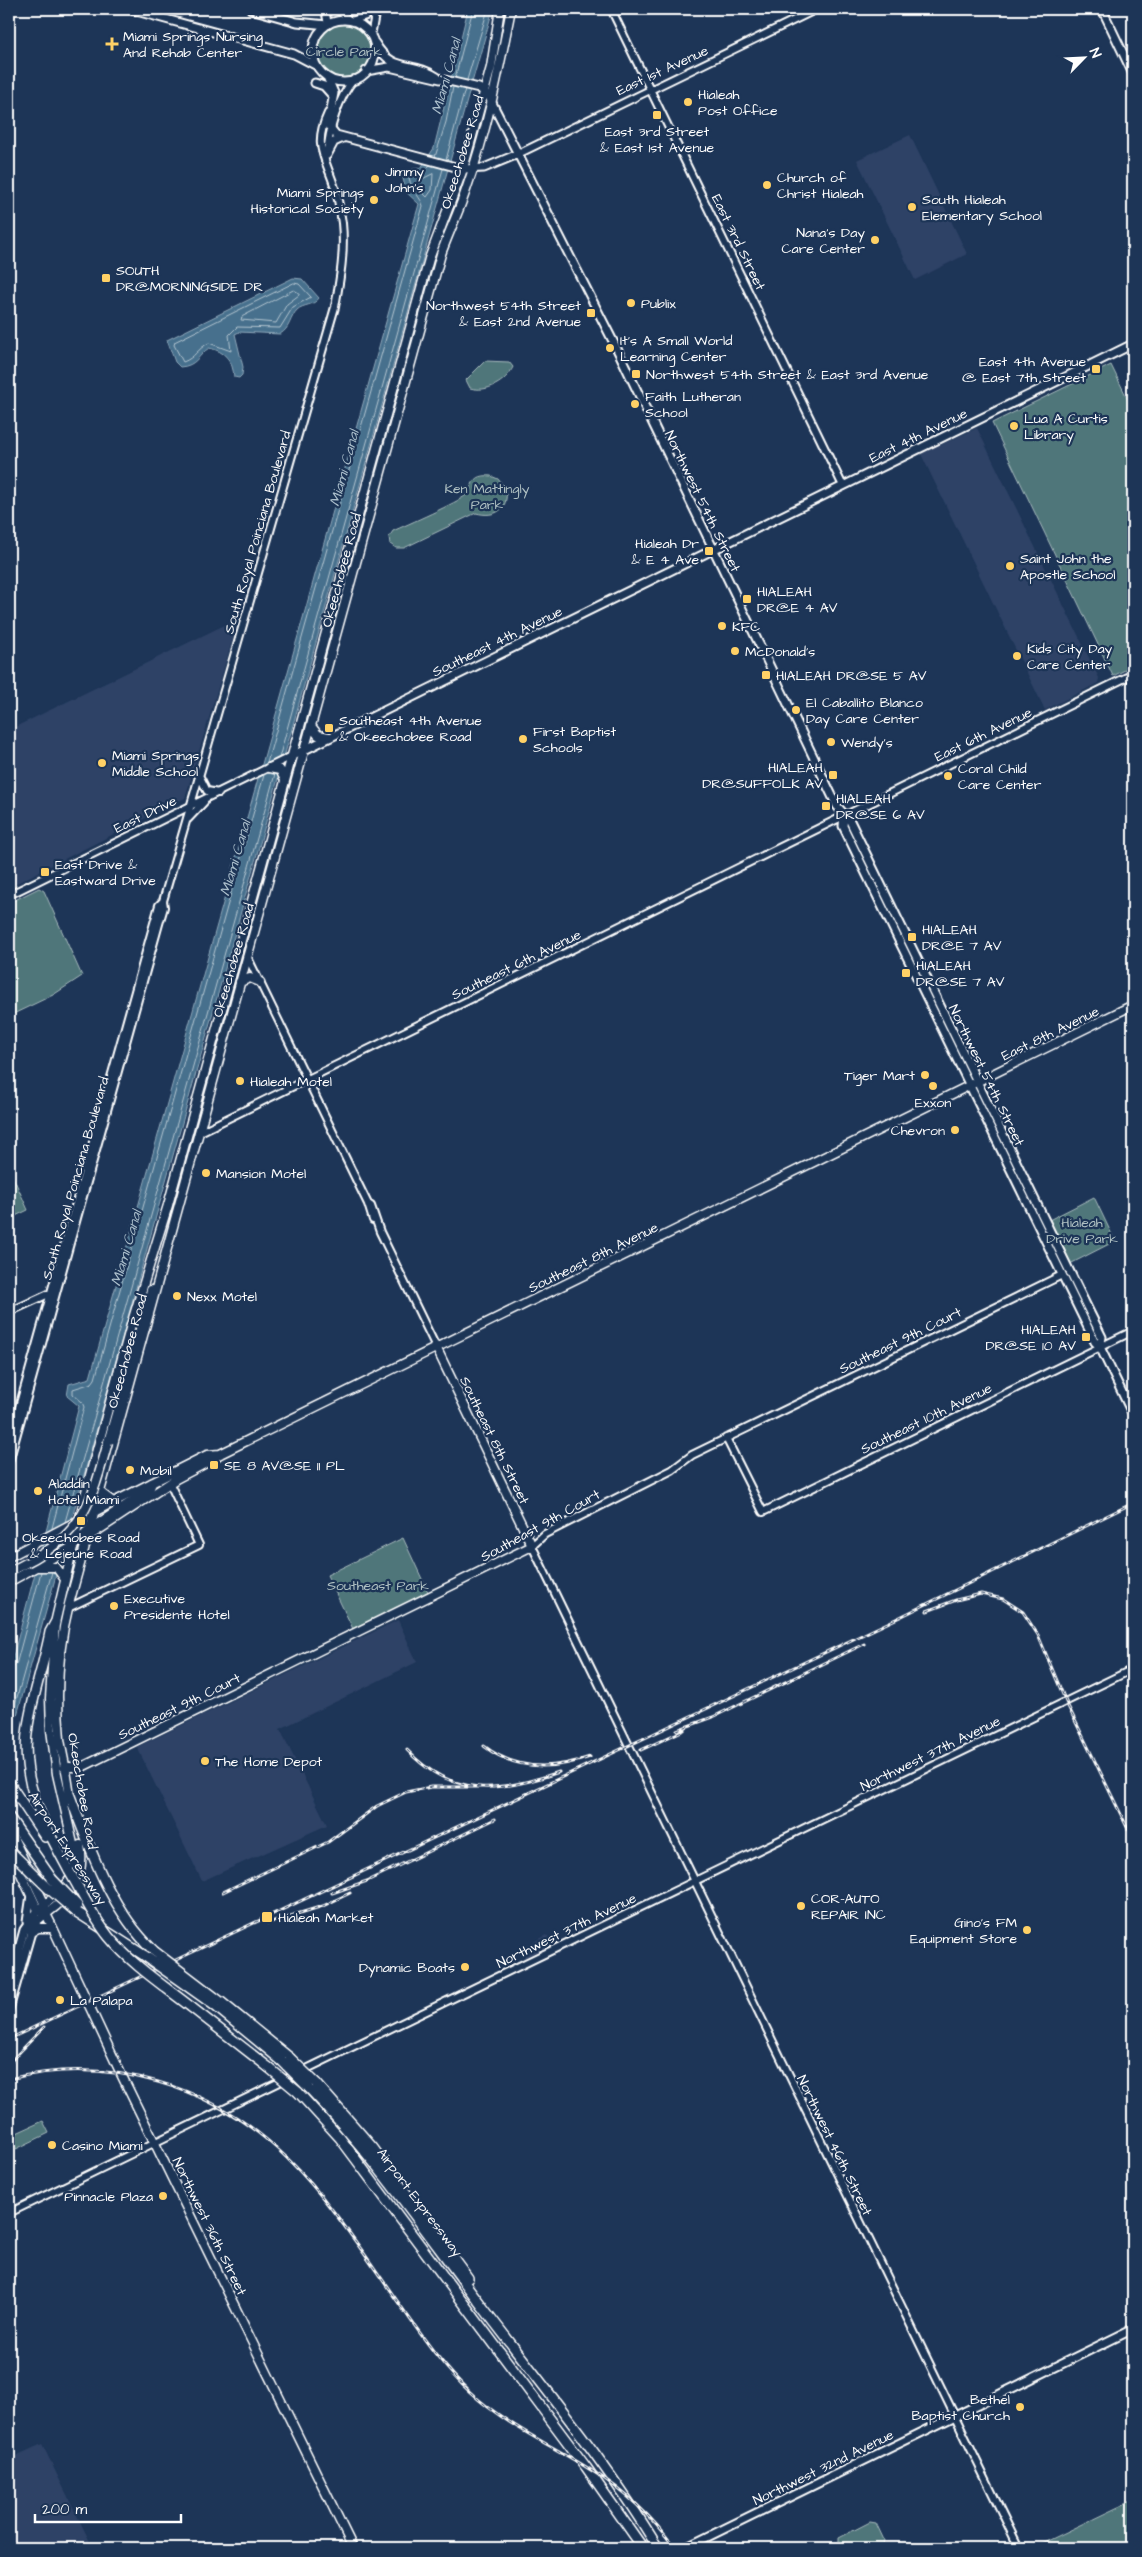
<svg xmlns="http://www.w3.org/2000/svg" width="1142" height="2557" font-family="'Architects Daughter',sans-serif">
<rect width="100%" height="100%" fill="#1d3557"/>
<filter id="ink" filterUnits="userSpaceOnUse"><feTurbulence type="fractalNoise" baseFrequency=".02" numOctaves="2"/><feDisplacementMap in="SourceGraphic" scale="10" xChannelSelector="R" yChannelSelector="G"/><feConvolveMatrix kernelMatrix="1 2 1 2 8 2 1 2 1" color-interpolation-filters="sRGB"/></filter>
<g filter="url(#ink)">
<!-- built -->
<path fill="#2e4266" d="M910,135L967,254L915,280L857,160Z
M977,428L1099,678L1098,683L1045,710L921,454Z
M239,618L185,798L9,887V730Z
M398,1620L417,1662L280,1729L327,1825L202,1881L137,1747Z
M547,1935L551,1942L549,1946L525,1958L520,1949Z
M42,2444L93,2548H9V2459Z"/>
<!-- green -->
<path fill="#4f767a" stroke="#a7babc" d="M317 51a27 27 0 1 1 54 0a27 27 0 1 1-54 0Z
M485,361L509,362L513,367C506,382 487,393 470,388L466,380Z
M1111,365L1133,410V666L1113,676L992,423Z
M491,476L498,479L506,489C509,510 495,518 476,513L404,548H396L390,544L389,537L393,531C406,525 459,502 466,495C475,485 470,474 491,476Z
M39,888L44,891L82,976L53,995L9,1016V903Z
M9,1168L28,1210L9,1219Z
M1094,1197L1115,1241L1070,1264L1049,1220Z
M403,1538L429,1594L354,1631L327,1575Z
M43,2121L49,2133L16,2149L10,2136Z
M1133,2500V2548H1033Z
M870,2522L876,2523L884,2540L883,2545L877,2548H839V2538Z"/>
<!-- water -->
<path fill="#46708d" stroke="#90a9bb" d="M468,9H493L471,86L9,1744V1672L79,1406L67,1396L69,1384L90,1378L419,204L406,192L403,178L408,170L421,168L434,148Z
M293,278L302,279L319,298C314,306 303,304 297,310C290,317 290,329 280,334L239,332L235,334L243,367L242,375L239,378L234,377C233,361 225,351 209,348C198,355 197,366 180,367L175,362L167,340Z"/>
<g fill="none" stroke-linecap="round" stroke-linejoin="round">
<!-- shore -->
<path stroke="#b5c6d1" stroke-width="1" d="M455,78L473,9
M467,80L488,9
M435,157L446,122L453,87
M446,160L465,89
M433,174L432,190L427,197L420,190L417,182Z
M294,283L299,284L311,297L293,307L280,328L237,327L229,335L231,351L209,343C198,348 195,358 183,362L174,345L175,342Z
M294,290L299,293V295L287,304L276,323L241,320L242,317Z
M279,758L443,169
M267,763L423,206C422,199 412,191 409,178L411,175L422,173L430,165
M65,1522L275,774
M52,1528L84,1407L82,1402L73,1394V1389L92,1383L95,1379L264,775
M9,1669L16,1665L41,1572
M9,1726L52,1572"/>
<defs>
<path id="tertiary" d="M325,9L328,25
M338,9L349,20
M611,9L843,486
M351,21L366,16L374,9
M371,36L376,9
M327,154C329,130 338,98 354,79
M518,154L817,9
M200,777L207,791L219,793
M188,819L204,802
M9,895L292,756
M247,956L368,1204L373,1220L376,1221
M198,1133L1133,674
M368,1204L371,1206L380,1232L436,1347
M9,1312L53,1292
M726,1438L763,1512L1133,1331
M9,1443L159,905L163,901
M9,1462L159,924L164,907L163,901L335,307C340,279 345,252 342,223C340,210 338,195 333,182C323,154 314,143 328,113
M68,1608L199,1545L170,1484
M9,2213L1133,1669
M1019,2548L532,1546L545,1534L672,1470L692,1455L1062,1275"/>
<path id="secondary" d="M129,9L294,54L315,65
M251,9L297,22L327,25
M1102,9L1133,74
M313 51a31 31 0 1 1 62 0a31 31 0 1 1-62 0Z
M375,43C393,74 412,60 437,77
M366,71L389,67L479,88L488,95L619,353L837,806L850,821L1090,1313L1102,1337L1100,1347
M328,79L334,93L328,125L336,135L463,169L484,168L518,154
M315,83L324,86L332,95
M327,155L334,142L343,138
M292,756L1133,344
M844,816L843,826L1095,1342L1100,1347L1133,1415
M27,1922L31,1895
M9,1985L24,1930L38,1910
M9,2009L31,1932L35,1923L46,1914
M685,2548L1133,2329"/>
<path id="primary" d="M96,1511L207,1455L220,1454
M88,1537L176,1479L210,1461L220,1454L1133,1005
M64,1767H82L532,1546L436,1347
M9,1829L45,1905L46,1911
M12,1855L38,1910"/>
<path id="trunk" d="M311,726L318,735L329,737
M269,768L280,770L285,780
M240,982L250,978L260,982
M108,1442L151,1290
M101,1493L113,1502
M73,1546L91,1528L149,1490L152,1483
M9,1557L96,1511
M39,1567H56L64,1578
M9,1572L26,1563
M9,1582L74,1546
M70,1800C69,1780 63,1759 60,1739C56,1695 58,1647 69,1604L441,254C449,232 459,211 466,190C487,131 499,70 511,9
M46,1914C71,1896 86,1878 80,1845
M31,1932L38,1928H53
M353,2548L122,2076L53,1928L46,1914L38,1910C58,1894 74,1884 76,1857L57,1774L51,1730L50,1698L55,1623L90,1475L131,1325L168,1205L429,259L463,169L491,67L500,9"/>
<path id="motorway" d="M55,1623L50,1632C44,1664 33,1694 28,1726C19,1781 44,1824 69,1871
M9,1783L45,1837
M70,1796C91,1852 110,1909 154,1951
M9,1817L52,1879
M75,1911L145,1956
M221,2002L290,2058
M214,2005L282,2061
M191,2007L268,2067
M316,2083L373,2148L468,2278
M308,2087C373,2154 426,2232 482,2306C542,2385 607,2463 658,2548
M298,2092L340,2138L586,2467L643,2548"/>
</defs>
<!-- tertiary casing -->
<use href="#tertiary" stroke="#fff" stroke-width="10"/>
<!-- secondary casing -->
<use href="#secondary" stroke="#fff" stroke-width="11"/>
<!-- primary casing -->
<use href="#primary" stroke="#fff" stroke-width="11"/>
<!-- trunk casing -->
<use href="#trunk" stroke="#fff" stroke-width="11"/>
<!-- motorway casing -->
<use href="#motorway" stroke="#fff" stroke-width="12"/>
<!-- tertiary -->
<use href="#tertiary" stroke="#1d3557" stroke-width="6"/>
<!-- secondary -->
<use href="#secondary" stroke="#1d3557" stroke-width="7"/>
<!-- primary -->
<use href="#primary" stroke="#1d3557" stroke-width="8"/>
<!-- trunk -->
<use href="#trunk" stroke="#1d3557" stroke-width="8"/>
<!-- motorway -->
<use href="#motorway" stroke="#1d3557" stroke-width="9"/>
<defs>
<path id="rail" d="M927,1611L956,1600L981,1594L1003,1599L1023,1612L1038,1635L1066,1702L1128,1829
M677,1730L713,1717L864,1644
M484,1746C516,1771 553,1770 590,1757
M407,1750C453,1799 502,1792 559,1772
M641,1750L684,1730
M223,1892L328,1842L377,1806L406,1792L431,1787H481
M332,1893L367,1881L495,1819
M268,1923L323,1906L350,1893
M9,2039L900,1617L1133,1503
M9,2063L44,2027
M9,2079C58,2067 110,2068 158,2082C282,2117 335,2214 405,2312C425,2340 445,2369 470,2392C507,2426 552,2445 594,2472C625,2491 653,2518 675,2548"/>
</defs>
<!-- rail casing -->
<use href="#rail" stroke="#fff" stroke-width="3"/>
<!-- rail -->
<use href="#rail" stroke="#1d3557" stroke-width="1" stroke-dasharray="4" stroke-linecap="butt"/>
<defs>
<path id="trunk-bridge" d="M26,1563C84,1534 92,1500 108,1442"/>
<path id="motorway-bridge" d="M9,1850L48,1888L75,1911
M69,1871C82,1893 93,1917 109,1937C132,1965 163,1985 191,2007
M52,1879L77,1905
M154,1951L221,2002
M145,1956L214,2005
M290,2058L316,2083
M282,2061L308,2087
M268,2067L298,2092"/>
</defs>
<!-- trunk-bridge casing -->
<use href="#trunk-bridge" stroke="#fff" stroke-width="11" stroke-linecap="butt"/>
<!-- motorway-bridge casing -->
<use href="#motorway-bridge" stroke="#fff" stroke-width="12" stroke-linecap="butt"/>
<!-- trunk-bridge -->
<use href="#trunk-bridge" stroke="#1d3557" stroke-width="8"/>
<!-- motorway-bridge -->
<use href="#motorway-bridge" stroke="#1d3557" stroke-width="9"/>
</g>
</g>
<!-- markers -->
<g fill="#ffd166" stroke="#1d3557" stroke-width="2">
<path d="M109.5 36.5h5v5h5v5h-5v5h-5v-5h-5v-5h5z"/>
<circle cx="688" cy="102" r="5"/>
<rect x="652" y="110" width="10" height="10" rx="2.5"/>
<circle cx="375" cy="179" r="5"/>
<circle cx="767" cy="185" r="5"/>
<circle cx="374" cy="200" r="5"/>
<circle cx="912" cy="207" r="5"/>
<circle cx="875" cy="240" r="5"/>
<rect x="101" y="273" width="10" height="10" rx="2.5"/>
<circle cx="631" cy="303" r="5"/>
<rect x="586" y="308" width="10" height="10" rx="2.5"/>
<circle cx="610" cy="348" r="5"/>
<rect x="1091" y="364" width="10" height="10" rx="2.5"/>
<rect x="631" y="369" width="10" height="10" rx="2.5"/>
<circle cx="635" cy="404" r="5"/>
<circle cx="1014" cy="426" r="5"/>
<rect x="704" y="546" width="10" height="10" rx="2.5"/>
<circle cx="1010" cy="566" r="5"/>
<rect x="742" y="594" width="10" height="10" rx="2.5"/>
<circle cx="722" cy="626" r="5"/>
<circle cx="735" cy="651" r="5"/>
<circle cx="1017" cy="656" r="5"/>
<rect x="761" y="670" width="10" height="10" rx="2.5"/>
<circle cx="796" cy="710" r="5"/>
<rect x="324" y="723" width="10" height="10" rx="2.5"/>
<circle cx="523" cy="739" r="5"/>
<circle cx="831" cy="742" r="5"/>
<circle cx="102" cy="763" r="5"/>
<rect x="828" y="770" width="10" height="10" rx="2.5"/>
<circle cx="948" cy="776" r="5"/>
<rect x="821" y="801" width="10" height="10" rx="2.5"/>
<rect x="40" y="867" width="10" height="10" rx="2.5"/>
<rect x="907" y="932" width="10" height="10" rx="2.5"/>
<rect x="901" y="968" width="10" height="10" rx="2.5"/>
<circle cx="925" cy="1075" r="5"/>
<circle cx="240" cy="1081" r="5"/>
<circle cx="933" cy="1086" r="5"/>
<circle cx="955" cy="1130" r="5"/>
<circle cx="206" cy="1173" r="5"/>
<circle cx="177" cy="1296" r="5"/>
<rect x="1081" y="1332" width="10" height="10" rx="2.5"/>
<rect x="209" y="1460" width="10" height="10" rx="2.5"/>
<circle cx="130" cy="1470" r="5"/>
<circle cx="38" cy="1491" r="5"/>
<rect x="76" y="1516" width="10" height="10" rx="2.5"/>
<circle cx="114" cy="1606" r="5"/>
<circle cx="205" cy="1761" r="5"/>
<circle cx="801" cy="1906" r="5"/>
<rect x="261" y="1911" width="12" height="12" rx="2.5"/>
<circle cx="1027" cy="1930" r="5"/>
<circle cx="465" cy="1967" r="5"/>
<circle cx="60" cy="2000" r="5"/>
<circle cx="52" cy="2145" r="5"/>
<circle cx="163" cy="2196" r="5"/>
<circle cx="1020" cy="2407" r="5"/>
</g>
<g text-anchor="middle" stroke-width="4.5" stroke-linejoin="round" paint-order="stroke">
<!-- poi labels -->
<g font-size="14" fill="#fff" stroke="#1d3557" text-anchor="start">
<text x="123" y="41">Miami Springs Nursing<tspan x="123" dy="16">And Rehab Center</tspan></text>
<text x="698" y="99">Hialeah<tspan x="698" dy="16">Post Office</tspan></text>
<text x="657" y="136" text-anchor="middle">East 3rd Street<tspan x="657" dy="16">&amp; East 1st Avenue</tspan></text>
<text x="385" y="176">Jimmy<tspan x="385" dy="16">John's</tspan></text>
<text x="777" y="182">Church of<tspan x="777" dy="16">Christ Hialeah</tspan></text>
<text x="364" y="197" text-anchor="end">Miami Springs<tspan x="364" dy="16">Historical Society</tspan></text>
<text x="922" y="204">South Hialeah<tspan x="922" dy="16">Elementary School</tspan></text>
<text x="865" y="237" text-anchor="end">Nana's Day<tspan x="865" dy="16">Care Center</tspan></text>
<text x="116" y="275">SOUTH<tspan x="116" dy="16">DR@MORNINGSIDE DR</tspan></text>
<text x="641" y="308">Publix</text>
<text x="581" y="310" text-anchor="end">Northwest 54th Street<tspan x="581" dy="16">&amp; East 2nd Avenue</tspan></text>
<text x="620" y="345">It's A Small World<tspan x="620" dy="16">Learning Center</tspan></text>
<text x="1086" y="366" text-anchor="end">East 4th Avenue<tspan x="1086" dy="16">@ East 7th Street</tspan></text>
<text x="646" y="379">Northwest 54th Street &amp; East 3rd Avenue</text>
<text x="645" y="401">Faith Lutheran<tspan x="645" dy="16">School</tspan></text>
<text x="1024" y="423">Lua A Curtis<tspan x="1024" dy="16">Library</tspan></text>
<text x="699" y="548" text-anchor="end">Hialeah Dr<tspan x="699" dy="16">&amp; E 4 Ave</tspan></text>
<text x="1020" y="563">Saint John the<tspan x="1020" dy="16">Apostle School</tspan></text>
<text x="757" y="596">HIALEAH<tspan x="757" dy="16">DR@E 4 AV</tspan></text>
<text x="732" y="631">KFC</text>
<text x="1027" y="653">Kids City Day<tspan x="1027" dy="16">Care Center</tspan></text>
<text x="745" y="656">McDonald's</text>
<text x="776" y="680">HIALEAH DR@SE 5 AV</text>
<text x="806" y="707">El Caballito Blanco<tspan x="806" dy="16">Day Care Center</tspan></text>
<text x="339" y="725">Southeast 4th Avenue<tspan x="339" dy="16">&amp; Okeechobee Road</tspan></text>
<text x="533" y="736">First Baptist<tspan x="533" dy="16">Schools</tspan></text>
<text x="841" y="747">Wendy's</text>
<text x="112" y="760">Miami Springs<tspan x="112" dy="16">Middle School</tspan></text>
<text x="823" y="772" text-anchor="end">HIALEAH<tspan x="823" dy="16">DR@SUFFOLK AV</tspan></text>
<text x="958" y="773">Coral Child<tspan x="958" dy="16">Care Center</tspan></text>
<text x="836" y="803">HIALEAH<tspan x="836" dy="16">DR@SE 6 AV</tspan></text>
<text x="55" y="869">East Drive &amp;<tspan x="55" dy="16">Eastward Drive</tspan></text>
<text x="922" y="934">HIALEAH<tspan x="922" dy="16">DR@E 7 AV</tspan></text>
<text x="916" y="970">HIALEAH<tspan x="916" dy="16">DR@SE 7 AV</tspan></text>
<text x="915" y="1080" text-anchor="end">Tiger Mart</text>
<text x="250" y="1086">Hialeah Motel</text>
<text x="933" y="1107" text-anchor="middle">Exxon</text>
<text x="945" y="1135" text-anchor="end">Chevron</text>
<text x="216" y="1178">Mansion Motel</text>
<text x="187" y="1301">Nexx Motel</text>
<text x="1076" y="1334" text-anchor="end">HIALEAH<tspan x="1076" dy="16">DR@SE 10 AV</tspan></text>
<text x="224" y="1470">SE 8 AV@SE 11 PL</text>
<text x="140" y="1475">Mobil</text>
<text x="48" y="1488">Aladdin<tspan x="48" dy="16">Hotel Miami</tspan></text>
<text x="81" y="1542" text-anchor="middle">Okeechobee Road<tspan x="81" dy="16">&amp; Lejeune Road</tspan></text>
<text x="124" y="1603">Executive<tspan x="124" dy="16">Presidente Hotel</tspan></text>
<text x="215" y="1766">The Home Depot</text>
<text x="811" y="1903">COR-AUTO<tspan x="811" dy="16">REPAIR INC</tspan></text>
<text x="278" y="1922">Hialeah Market</text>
<text x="1017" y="1927" text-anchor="end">Gino's FM<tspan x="1017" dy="16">Equipment Store</tspan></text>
<text x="455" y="1972" text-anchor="end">Dynamic Boats</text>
<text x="70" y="2005">La Palapa</text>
<text x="62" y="2150">Casino Miami</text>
<text x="153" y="2201" text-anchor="end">Pinnacle Plaza</text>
<text x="1010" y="2404" text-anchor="end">Bethel<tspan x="1010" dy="16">Baptist Church</tspan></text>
</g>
<!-- park labels -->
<g font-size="14" fill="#b0c1c3" stroke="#1d3557">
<text x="344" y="56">Circle Park</text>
<text x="487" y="493">Ken Mattingly<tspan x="487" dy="16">Park</tspan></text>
<text x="1082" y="1227">Hialeah<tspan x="1082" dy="16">Drive Park</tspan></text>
<text x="378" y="1590">Southeast Park</text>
</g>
<!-- street labels -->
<g font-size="14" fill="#fff" stroke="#1d3557">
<text transform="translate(662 70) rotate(-25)" y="5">East 1st Avenue</text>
<text transform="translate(462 152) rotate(-73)" y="5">Okeechobee Road</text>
<text transform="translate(739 242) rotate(64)" y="5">East 3rd Street</text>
<text transform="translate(918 435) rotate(-26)" y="5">East 4th Avenue</text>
<text transform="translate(703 501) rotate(64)" y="5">Northwest 54th Street</text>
<text transform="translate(257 532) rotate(-74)" y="5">South Royal Poinciana Boulevard</text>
<text transform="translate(341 570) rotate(-75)" y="5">Okeechobee Road</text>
<text transform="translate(497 641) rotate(-26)" y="5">Southeast 4th Avenue</text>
<text transform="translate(983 734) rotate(-26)" y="5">East 6th Avenue</text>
<text transform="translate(145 814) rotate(-26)" y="5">East Drive</text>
<text transform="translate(233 960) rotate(-74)" y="5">Okeechobee Road</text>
<text transform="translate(516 964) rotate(-26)" y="5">Southeast 6th Avenue</text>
<text transform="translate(1050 1033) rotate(-26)" y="5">East 8th Avenue</text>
<text transform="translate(987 1075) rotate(64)" y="5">Northwest 54th Street</text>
<text transform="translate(75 1178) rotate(-74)" y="5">South Royal Poinciana Boulevard</text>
<text transform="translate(593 1257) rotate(-26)" y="5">Southeast 8th Avenue</text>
<text transform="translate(900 1340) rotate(-26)" y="5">Southeast 9th Court</text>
<text transform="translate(127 1351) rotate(-75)" y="5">Okeechobee Road</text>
<text transform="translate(926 1418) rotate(-26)" y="5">Southeast 10th Avenue</text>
<text transform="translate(495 1440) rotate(64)" y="5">Southeast 8th Street</text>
<text transform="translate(540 1525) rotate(-29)" y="5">Southeast 9th Court</text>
<text transform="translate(179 1706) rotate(-26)" y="5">Southeast 9th Court</text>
<text transform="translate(930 1753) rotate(-26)" y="5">Northwest 37th Avenue</text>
<text transform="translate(83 1791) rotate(80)" y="5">Okeechobee Road</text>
<text transform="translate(68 1848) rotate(57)" y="5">Airport Expressway</text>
<text transform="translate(566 1930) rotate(-26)" y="5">Northwest 37th Avenue</text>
<text transform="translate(835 2145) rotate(64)" y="5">Northwest 46th Street</text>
<text transform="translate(420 2202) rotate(53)" y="5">Airport Expressway</text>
<text transform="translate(210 2226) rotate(64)" y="5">Northwest 36th Street</text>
<text transform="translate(823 2467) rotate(-26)" y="5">Northwest 32nd Avenue</text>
</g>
<!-- water labels -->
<g font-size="15" font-style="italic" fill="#acbfcc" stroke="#1d3557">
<text transform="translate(446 76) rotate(-75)" y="5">Miami Canal</text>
<text transform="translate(344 468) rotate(-75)" y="5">Miami Canal</text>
<text transform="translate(235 858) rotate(-74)" y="5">Miami Canal</text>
<text transform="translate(126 1248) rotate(-74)" y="5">Miami Canal</text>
</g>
</g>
<!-- margin -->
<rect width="1142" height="2557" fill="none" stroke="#1d3557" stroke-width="30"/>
<rect x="15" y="15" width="1112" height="2527" fill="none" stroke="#fff" stroke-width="2" filter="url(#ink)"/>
<!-- north arrow -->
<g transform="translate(1084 58) rotate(66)" stroke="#1d3557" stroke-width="4" paint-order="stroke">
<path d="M0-4L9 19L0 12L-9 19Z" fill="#ffffff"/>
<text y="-8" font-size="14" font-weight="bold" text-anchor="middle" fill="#ffffff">N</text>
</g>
<!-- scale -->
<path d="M35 2514v8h146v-8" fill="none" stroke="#ffffff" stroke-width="2.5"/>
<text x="42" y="2514" font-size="15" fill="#ffffff" stroke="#1d3557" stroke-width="4" paint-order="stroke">200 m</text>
</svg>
